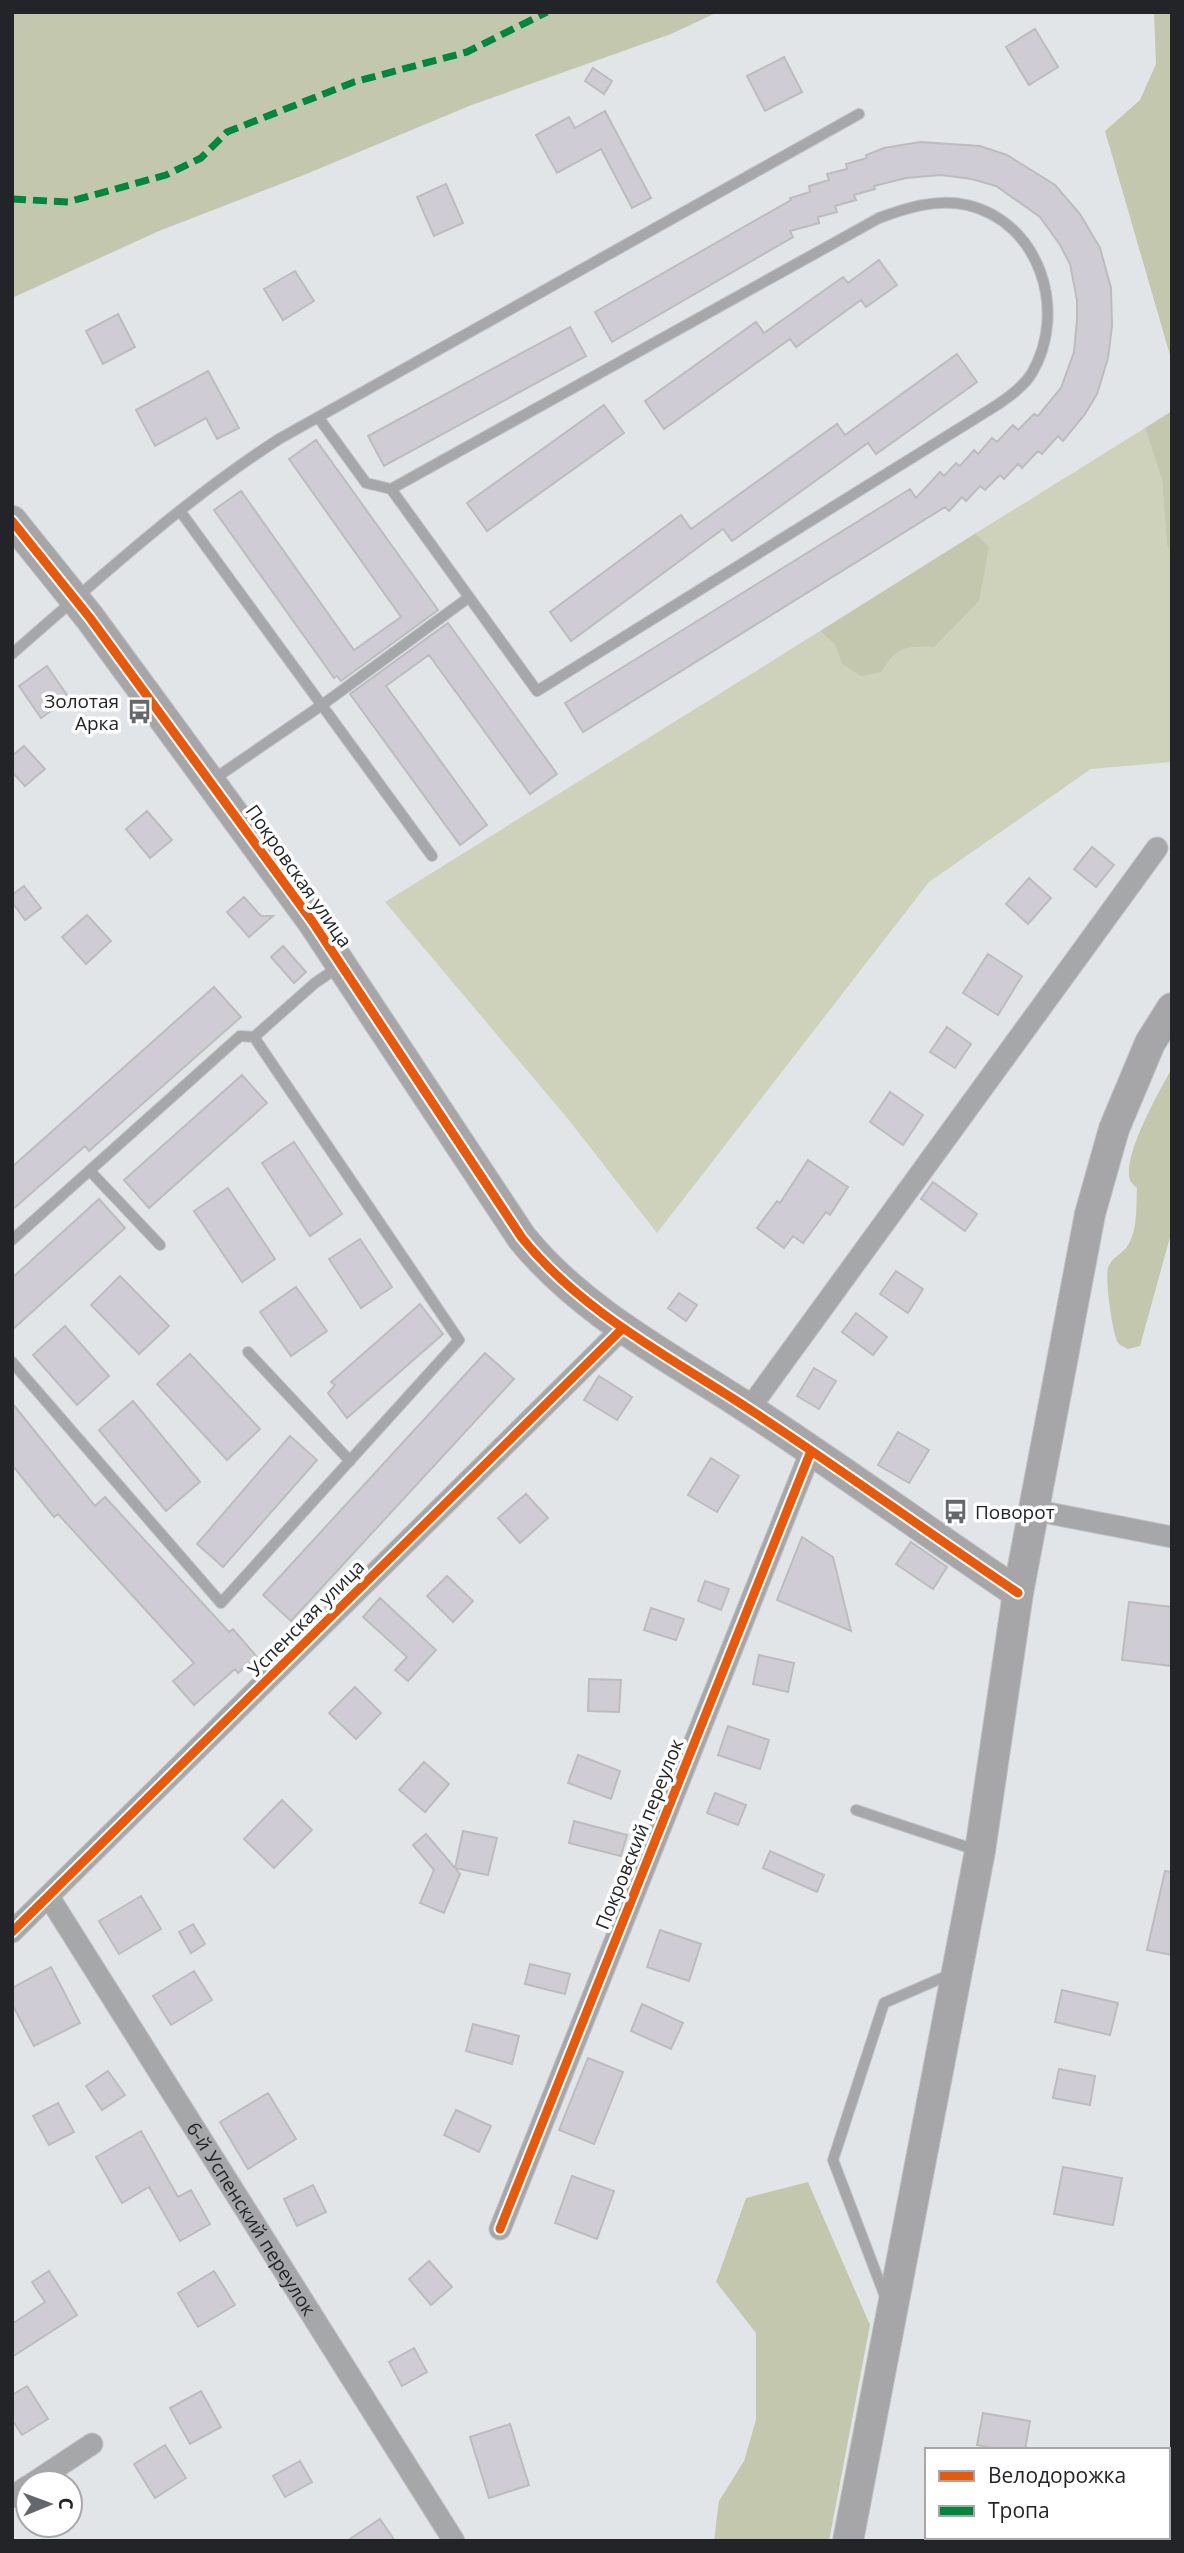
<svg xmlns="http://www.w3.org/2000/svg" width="1184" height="2553" font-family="'Open Sans',sans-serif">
<rect width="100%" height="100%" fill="#e2e5e8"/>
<!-- green -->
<path fill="#cfd2ba" d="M1145,428L1162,480L1167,544L1172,555V762L1091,769L929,882L657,1233L568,1119L385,902L820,631L835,645L842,664L881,671C897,647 906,646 934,647L989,547L976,533Z"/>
<!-- forest -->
<path fill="#c3c7ad" d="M12,12H718L671,34L469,106L304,175L159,231L12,298Z
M1154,12H1172V362L1105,131L1140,100L1156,64Z
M1172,411V555L1167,545L1162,480L1145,428Z
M976,533L989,547L979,601L934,647C906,646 897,647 881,672L861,676L842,664L835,645L820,631Z
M1172,1068V1230L1140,1346L1128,1349C1126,1348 1120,1345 1119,1344C1112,1336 1105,1277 1108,1268C1111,1258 1120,1255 1126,1248C1138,1233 1136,1207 1137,1188C1135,1186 1131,1183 1130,1180C1122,1156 1160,1090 1172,1068Z
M808,2182L870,2325L829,2541H714L719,2501L744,2461L756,2420V2333L716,2282L746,2198Z"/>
<!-- building -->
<path fill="#d0ccd6" stroke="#bcbcbf" stroke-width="2" d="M1035,29L1058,67L1029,85L1006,47Z
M784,57L802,92L765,111L747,76Z
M593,68L612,81L604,94L585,81Z
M605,111L651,198L632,208L601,149L557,173L536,135L569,117L575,128Z
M920,142L980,146L1007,155L1055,185L1080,214L1100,248L1111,288L1112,326L1108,358L1097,394L1085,414L1063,441L1058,436L1042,454L1038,451L1022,468L1018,464L1004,479L1000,475L985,490L980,486L966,501L962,497L949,511L945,507L583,732L565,703L910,489L916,498L940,472L944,476L956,463L960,466L974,450L978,454L992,438L997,442L1013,425L1018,430L1034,414L1038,416L1061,388L1074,352L1077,319V300L1070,264L1060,245L1040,217L996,186L972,179L941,175L906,178L874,186L875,189L854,195L856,200L835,206L837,212L818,217L819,223L790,231L793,237L612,342L595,312L791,200L790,198L810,192L809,186L829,180L827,174L847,169L846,164L867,158L866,155L884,148Z
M446,184L463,223L434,236L417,197Z
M879,260L897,285L866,307L861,300L796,347L790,339L664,429L645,401L756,322L764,333L843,277L848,283Z
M295,271L314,301L283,320L264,289Z
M118,314L135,347L103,364L86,331Z
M570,327L586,356L384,466L368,436Z
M957,354L977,382L876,454L868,443L732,541L723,529L571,641L550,612L681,515L691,529L837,424L845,435Z
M208,371L239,428L217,439L206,418L155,446L136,410Z
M604,405L624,433L487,531L467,503Z
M316,440L438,610L341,681L337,676L334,678L214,510L241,491L354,650L401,617L289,459Z
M448,623L557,774L530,794L429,655L386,686L487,825L460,845L350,694Z
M47,666L69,698L41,718L19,686Z
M24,746L45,769L25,786L12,772V756Z
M147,811L172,840L150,858L126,829Z
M1092,847L1114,865L1096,887L1074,869Z
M1029,878L1051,898L1028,924L1006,904Z
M24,886L41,908L25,920L12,902V895Z
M244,897L261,916H273L249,937L227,912Z
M87,915L111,941L86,964L62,937Z
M283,946L306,972L294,983L271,957Z
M988,954L1022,976L998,1015L963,993Z
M214,987L241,1017L89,1151L85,1146L12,1210V1167Z
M947,1027L971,1044L955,1068L930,1052Z
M242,1075L267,1103L149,1208L124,1180Z
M890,1092L923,1115L903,1145L870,1122Z
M294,1142L342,1214L310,1236L262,1163Z
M808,1160L848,1187L830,1215L826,1212L803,1243L793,1236L784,1248L757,1228L777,1201L780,1203Z
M933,1182L977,1214L965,1231L921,1199Z
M228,1188L275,1259L242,1282L194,1211Z
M99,1199L125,1228L12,1330V1278Z
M360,1239L392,1287L361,1308L329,1259Z
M896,1271L923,1289L908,1313L880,1294Z
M120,1276L169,1326L139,1354L91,1305Z
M296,1287L327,1331L291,1356L260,1312Z
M679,1293L697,1305L686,1321L668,1308Z
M420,1304L443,1334L347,1418L328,1393L335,1385L331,1382Z
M856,1313L887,1337L873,1355L842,1332Z
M65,1326L109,1376L77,1405L33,1355Z
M485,1353L514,1379L291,1621L263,1595Z
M190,1354L260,1429L227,1460L157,1384Z
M814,1368L836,1381L819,1409L797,1396Z
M599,1376L632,1397L617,1420L584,1400Z
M133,1401L200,1482L166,1511L99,1430Z
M12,1403L95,1506L105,1497L229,1632L233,1629L257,1657L238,1673L235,1669L194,1705L173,1681L194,1663L58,1514L54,1517L12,1465Z
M898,1432L929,1450L909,1483L878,1465Z
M290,1436L317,1460L223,1567L197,1544Z
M711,1458L739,1476L717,1512L688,1495Z
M526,1494L548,1518L520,1543L498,1518Z
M802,1537L833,1557L851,1631L777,1600Z
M911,1542L947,1567L933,1589L896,1564Z
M447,1576L473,1601L453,1622L427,1596Z
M705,1581L729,1589L721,1610L698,1601Z
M380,1598L436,1650L408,1681L395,1670L407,1657L363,1617Z
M1129,1602L1172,1607V1666L1122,1660Z
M651,1608L684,1619L676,1640L644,1630Z
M759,1655L794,1663L788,1692L753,1684Z
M589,1679L621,1680L619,1712L588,1711Z
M355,1687L381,1713L356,1739L329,1713Z
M728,1726L769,1740L760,1769L718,1755Z
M578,1755L620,1771L611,1799L568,1783Z
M424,1762L449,1784L425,1812L399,1790Z
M715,1793L746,1805L738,1825L707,1813Z
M282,1800L312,1830L274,1868L244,1839Z
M574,1821L627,1835L621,1856L569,1843Z
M463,1831L497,1838L488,1875L455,1868Z
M426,1834L460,1874L444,1913L420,1903L434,1870L413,1845Z
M770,1851L824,1875L817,1892L763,1868Z
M1165,1871L1172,1872V1955L1147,1950Z
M141,1896L161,1929L119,1954L99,1921Z
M193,1924L205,1944L191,1953L179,1932Z
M660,1930L701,1944L689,1981L647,1967Z
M530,1964L570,1974L565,1994L525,1984Z
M51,1967L80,2023L34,2046L12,2004V1988Z
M194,1971L212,2000L171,2025L153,1996Z
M1062,1990L1118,2003L1110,2035L1055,2022Z
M642,2004L683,2023L671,2049L631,2031Z
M473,2024L519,2036L512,2064L466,2051Z
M588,2058L623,2072L594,2144L559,2130Z
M1059,2069L1095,2076L1090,2105L1053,2098Z
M108,2071L125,2095L102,2110L86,2086Z
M268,2093L296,2139L248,2169L220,2122Z
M58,2103L74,2132L49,2145L33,2116Z
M456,2110L491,2126L479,2152L444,2135Z
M141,2131L178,2197L191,2190L210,2224L180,2241L149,2187L122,2203L96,2157Z
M1063,2167L1122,2178L1113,2225L1054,2214Z
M572,2176L614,2191L597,2239L555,2223Z
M313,2185L326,2212L297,2226L284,2199Z
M429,2261L452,2287L431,2305L409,2279Z
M49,2271L77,2315L12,2357V2324L45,2302L32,2282Z
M214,2271L235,2305L198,2327L178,2293Z
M414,2348L427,2372L402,2386L389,2362Z
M27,2386L48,2419L22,2435L12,2420V2395Z
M201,2391L221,2427L190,2444L170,2408Z
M983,2413L1030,2421L1025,2450H1004L977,2445Z
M510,2424L529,2485L489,2498L470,2437Z
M165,2445L186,2478L155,2498L134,2464Z
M300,2461L312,2482L285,2497L273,2476Z
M380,2519L395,2541H347Z"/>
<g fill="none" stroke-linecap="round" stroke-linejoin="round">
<defs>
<path id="lane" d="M318,417L366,483L391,489L537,691L997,405C1010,396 1024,386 1032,373C1068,311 1040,222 967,205C937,198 906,208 879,218L391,489
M180,511L432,856
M12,654C98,579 183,501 279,439L859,114
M211,781L322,705L468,598
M90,1171L160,1245
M12,1240L240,1036L254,1037L315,983L340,966
M248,1352L350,1461
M12,1362L221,1603L459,1340L254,1037
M856,1810L976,1850
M886,2299L833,2160L884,2003L951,1974"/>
<g id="street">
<path d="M749,1409L1157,848"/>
<path d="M1033,1510L1172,1537"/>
<path id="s1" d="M49,1897L454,2541"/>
<path d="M12,1932L623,1328"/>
<path d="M500,2229L811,1451"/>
<path d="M33,2483L92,2444"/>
<path d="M12,2497L28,2486"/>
</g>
<path id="secondary" d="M12,521L90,618L312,921L522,1238C581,1311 668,1356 746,1407C838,1467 927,1532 1018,1593
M848,2541L980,1851L1018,1593L1090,1214L1114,1129L1150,1043L1172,1008"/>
</defs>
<!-- lane casing -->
<use href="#lane" stroke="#c0c2c4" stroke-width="12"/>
<!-- street casing -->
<use href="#street" stroke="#c0c2c4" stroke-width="23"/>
<!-- secondary casing -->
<use href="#secondary" stroke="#c0c2c4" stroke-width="32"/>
<!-- lane -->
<use href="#lane" stroke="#a6a7a8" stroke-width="10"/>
<!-- street -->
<use href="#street" stroke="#a6a7a8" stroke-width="21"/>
<!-- secondary -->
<use href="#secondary" stroke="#a6a6a8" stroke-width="30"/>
<!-- quiet -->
<path stroke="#00873e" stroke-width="7" stroke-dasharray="14 7" stroke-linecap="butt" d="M12,199L68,202L166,175L201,158L227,132L354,82L467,52L547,12"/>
<defs>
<path id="cycleway" d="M12,521L90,618L312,921L522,1238C581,1311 668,1356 746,1407C838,1467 927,1532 1018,1593
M12,1932L623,1328
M500,2229L811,1451"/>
</defs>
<!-- cycleway casing -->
<use href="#cycleway" stroke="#fff" stroke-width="13"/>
<!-- cycleway -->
<use href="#cycleway" stroke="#e8590c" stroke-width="9"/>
</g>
<!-- icons -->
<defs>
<symbol id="bus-bare" viewBox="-9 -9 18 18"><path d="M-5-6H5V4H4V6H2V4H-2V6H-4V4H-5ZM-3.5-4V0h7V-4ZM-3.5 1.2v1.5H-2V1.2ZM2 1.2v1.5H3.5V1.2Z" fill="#65686b" stroke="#fff" stroke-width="2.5" paint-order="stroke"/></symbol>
</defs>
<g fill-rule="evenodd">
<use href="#bus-bare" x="122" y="694" width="35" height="35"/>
<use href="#bus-bare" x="938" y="1494" width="35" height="35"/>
</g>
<g text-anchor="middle" stroke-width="7" stroke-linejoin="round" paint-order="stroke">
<!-- poi labels -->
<g font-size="19" fill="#222427" stroke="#fff" text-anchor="end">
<text x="119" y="708">Золотая<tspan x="119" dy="22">Арка</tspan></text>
<text x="975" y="1519" text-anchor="start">Поворот</text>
</g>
<!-- street labels -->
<g font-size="19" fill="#222427" stroke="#fff">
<text transform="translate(299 876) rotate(55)" y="7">Покровская улица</text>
<text transform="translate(306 1618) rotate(-45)" y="7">Успенская улица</text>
<text transform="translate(639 1834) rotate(-68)" y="7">Покровский переулок</text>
<text dy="7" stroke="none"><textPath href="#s1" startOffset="380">6-й Успенский переулок</textPath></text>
</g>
</g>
<!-- border -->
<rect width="1184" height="2553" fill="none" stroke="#222427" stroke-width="28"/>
<!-- legend -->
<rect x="925" y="2448" width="245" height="91" fill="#ffffff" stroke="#a7a7a9" stroke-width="2"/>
<rect x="939" y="2471" width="35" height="10" fill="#e8590c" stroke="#a7a7a9" stroke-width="2"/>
<text x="988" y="2483" font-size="21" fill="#222427">Велодорожка</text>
<rect x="939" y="2506" width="35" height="10" fill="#00873e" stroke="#a7a7a9" stroke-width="2"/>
<text x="988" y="2518" font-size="21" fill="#222427">Тропа</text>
<!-- north arrow -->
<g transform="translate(49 2504) rotate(89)"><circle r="33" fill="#ffffff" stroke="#a7a7a9" stroke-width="2"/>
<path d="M0-5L12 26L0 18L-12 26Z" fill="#65686b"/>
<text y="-10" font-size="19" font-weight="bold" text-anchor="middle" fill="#222427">С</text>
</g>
</svg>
